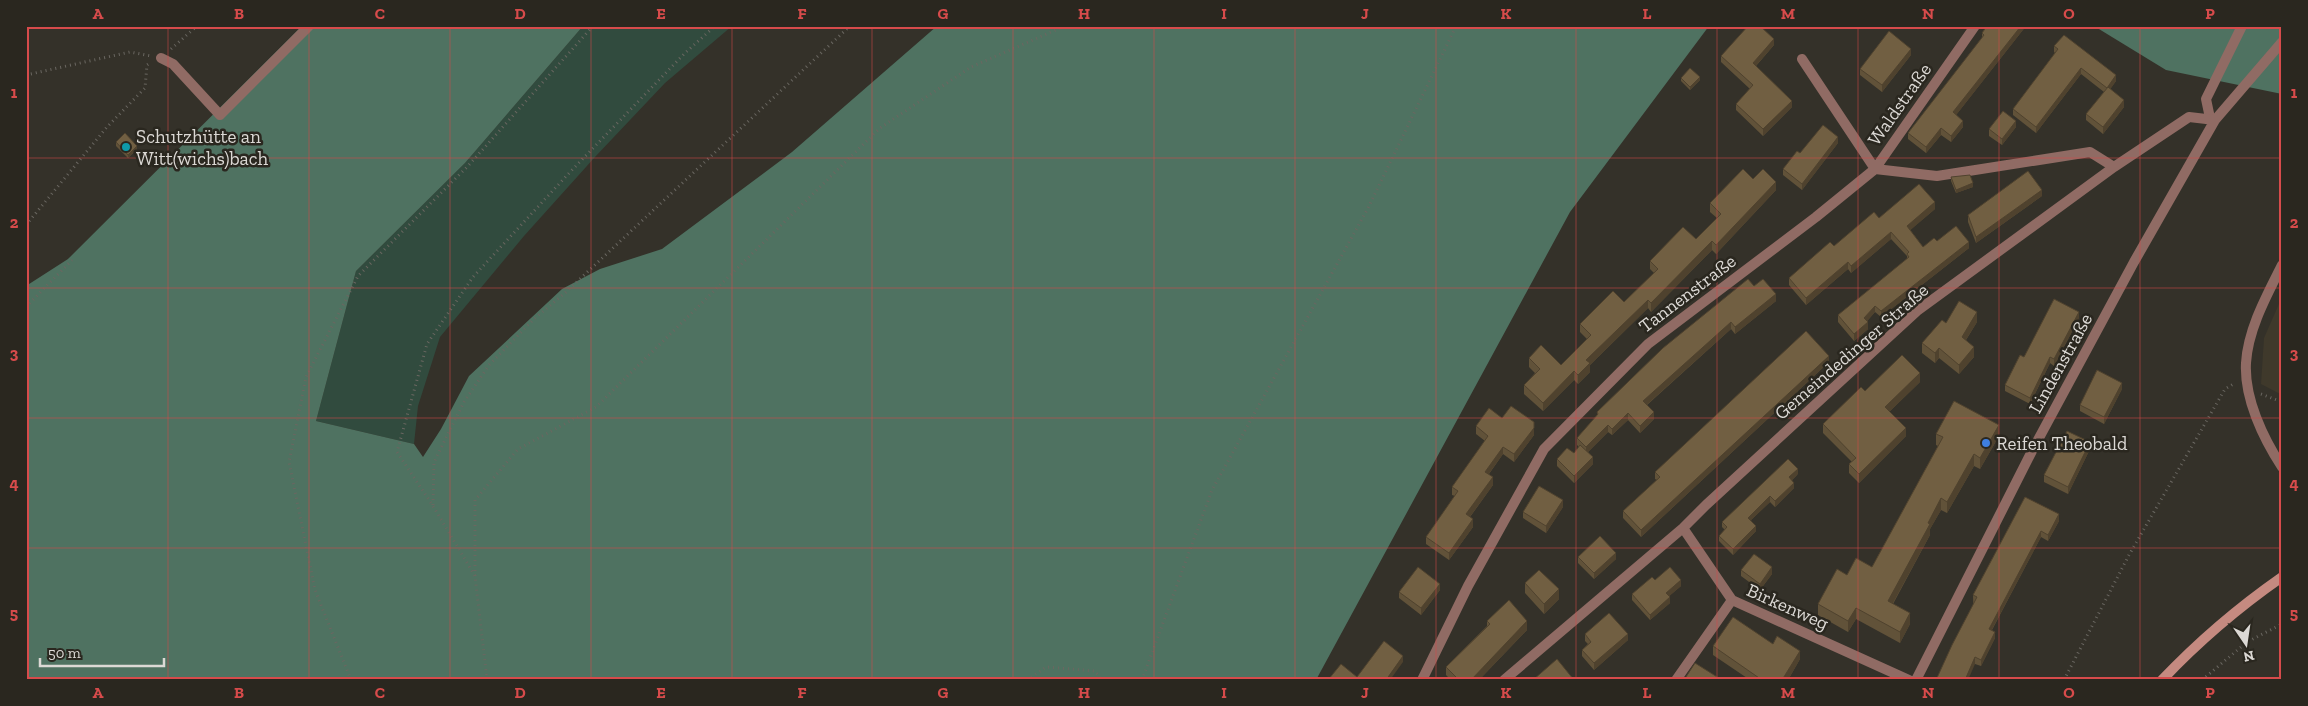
<svg xmlns="http://www.w3.org/2000/svg" width="2308" height="706" font-family="'Zilla Slab',serif">
<rect width="100%" height="100%" fill="#343129"/>
<!-- built -->
<path fill="#3f392b" d="M2282,297V395L2261,384L2264,338Z"/>
<!-- green -->
<path fill="#314b3e" d="M583,26H732L665,83L595,157L524,236L440,337L418,406L414,444L316,421L356,271L465,163Z"/>
<!-- forest -->
<path fill="#4f7261" d="M302,26H583L465,163L356,271L316,421L414,444L423,457L441,429L469,376L562,289L600,269L662,249L792,152L937,26H1709L1570,212L1316,680H26V286L68,259Z
M2094,26H2282V94L2166,70Z"/>
<g fill="none" stroke-linecap="round" stroke-linejoin="round">
<!-- path -->
<path stroke="#6a6761" stroke-width="3" stroke-dasharray="1 4" stroke-linecap="butt" d="M171,49L197,26
M26,75L130,52L151,56
M26,225L107,127L145,88L147,65L150,63
M26,307L72,260
M2261,394L2282,402
M433,505L434,462L464,402L489,365L534,319L566,292L850,26
M475,576V500L518,449L596,407L880,128L971,67L1065,26
M351,680L315,590L289,462L306,377L358,276L468,166L593,26
M487,680L475,576L433,506L397,452L427,344L473,277L571,171L685,53L715,26
M1027,680L1046,667L1095,671L1102,680
M1142,680L1212,490L1368,208L1456,26
M2064,680L2129,555L2225,389L2235,383
M2202,680L2247,642L2282,624"/>
<!-- lane -->
<path stroke="#906b64" stroke-width="10" d="M2210,118L2206,99L2242,26"/>
<!-- street -->
<path stroke="#906b64" stroke-width="10" d="M161,58L173,64L220,115L309,26
M1802,59L1875,169L1975,26
M2282,265C2267,295 2248,329 2246,363C2244,398 2263,438 2282,467
M1683,528L1732,600L1909,680
M1422,680L1468,586L1544,449L1648,344L1816,217L1875,169L1937,176L2090,152L2114,167
M1504,680L1683,528L1706,505L1917,311L2114,167L2189,117L2215,120L2282,42
M1676,680L1732,600
M1916,680L2032,451L2134,262L2215,120"/>
<!-- secondary -->
<path stroke="#c58a80" stroke-width="10" d="M2162,680C2198,642 2239,607 2282,577"/>
</g>
<!-- wall -->
<path fill="#615239" d="M1987,26H2026L1956,115L1963,127L1951,142L1941,135L1926,153L1908,139V133L1982,39V33Z
M1774,45L1756,66L1792,107L1763,136L1736,110V104L1750,89L1721,62V56Z
M2054,46L2116,81L2110,89L2124,107L2103,134L2086,120V114L2104,92L2081,74L2036,133L2013,115V109L2055,53L2054,52Z
M1911,55L1882,92L1860,75V69Z
M1681,78L1700,80L1690,90L1681,81Z
M2016,127L2002,145L1989,136V129Z
M116,142L137,149L128,158L116,146Z
M1838,143L1802,190L1783,175V169L1800,153Z
M1951,177L1973,187L1956,193L1951,181Z
M1753,179L1776,190L1716,254L1712,250L1651,312L1648,308L1590,365V372L1578,384L1574,380L1543,411L1524,394V385L1535,373L1529,367V358L1561,365L1587,339L1580,332V324L1624,302L1654,273L1650,269V261L1696,239L1717,218L1710,212V203Z
M2042,196L1976,243L1968,222V215Z
M1935,209L1910,230L1923,247L1937,241L1969,248L1881,317L1875,312L1867,321L1868,329L1854,341L1838,322V315L1907,259V256L1891,239L1851,273L1848,269L1806,305L1789,285V278L1834,246L1879,218Z
M1754,286L1776,301L1735,334L1731,329L1647,405L1654,419L1640,433L1628,420L1612,435L1608,432L1588,452L1593,464L1574,483L1557,466V459L1574,453L1579,447L1577,445V438L1597,416V412Z
M2079,318L2054,366L2050,363L2030,404L2005,391V385L2024,357Z
M1977,322L1966,340L1974,357L1959,374L1939,358L1935,363L1922,353V343L1946,323Z
M1829,362L1641,537L1623,518V511L1657,480L1655,479V472Z
M1920,382L1889,412L1906,436L1859,483L1849,473V464L1852,462L1823,433V424L1865,391Z
M2122,389L2104,424L2080,411V405Z
M1502,418L1534,435L1514,462L1503,454L1489,474L1493,485L1470,517L1473,527L1449,560L1426,544V537L1455,496L1452,495V487L1485,441L1476,434V426Z
M1936,434L1999,436L1980,469L1974,466L1947,513L1941,510L1930,529V535L1893,604L1910,624L1900,643L1856,619L1848,632L1818,615V604L1847,575L1872,567L1938,446L1936,445Z
M2090,449L2068,494L2044,482V475Z
M1798,474L1792,480L1794,488L1775,507L1770,502L1751,520L1756,531L1733,555L1719,541V536L1725,530L1722,527V522Z
M2025,497L2059,521L2048,541L2041,537L1992,630L1995,638L1981,666L1975,664L1973,595Z
M1563,507L1546,533L1523,518V512Z
M1578,557L1616,559L1594,579L1578,563Z
M1741,570L1772,574L1760,590L1741,576Z
M1655,580L1681,586L1669,596L1670,603L1650,620L1632,600V594Z
M1525,583L1559,599L1544,614L1525,593Z
M1440,590L1421,615L1399,598V592Z
M1487,621L1527,630L1479,680H1451L1446,675V667L1487,626Z
M1585,634L1628,640L1594,670L1582,656V650L1588,644L1585,641Z
M1773,644L1800,659L1788,680H1750L1713,655V646Z"/>
<!-- shaded-wall -->
<path fill="#4f422e" d="M2021,26H2026L1953,119V112Z
M1774,39V45L1753,69V63Z
M1911,49V55L1882,92V85Z
M2081,68V74L2036,133V127Z
M2116,75V81L2107,94V88Z
M1700,77V80L1690,90V87Z
M2124,100V107L2103,134V127Z
M1792,101V107L1763,136V129Z
M1963,121V127L1951,142V136Z
M2016,121V127L2002,145V139Z
M1941,128V135L1926,153V147Z
M1838,137V143L1802,190V184Z
M137,146V149L128,158V155Z
M1776,182V190L1716,254V245Z
M1973,183V187L1956,193V190Z
M2042,190V196L1976,243V237Z
M1935,202V209L1907,233V226Z
M1891,232V239L1851,273V266Z
M1712,241V250L1651,312V303Z
M1969,242V248L1881,317V311Z
M1848,262V269L1806,305V298Z
M1776,294V301L1735,334V327Z
M1648,300V308L1590,365V372L1578,384V375L1586,360Z
M1875,306V312L1864,325V318Z
M1977,312V322L1962,346V337Z
M2079,312V318L2054,366V359Z
M1731,322V329L1643,408V401Z
M1868,322V329L1854,341V334Z
M1974,347V357L1959,374V365Z
M1939,348V358L1935,363V353Z
M1829,356V362L1641,537V530Z
M2050,357V363L2030,404V398Z
M1574,371V380L1543,411V403Z
M1920,373V382L1885,416V407Z
M2122,383V389L2104,424V417Z
M1654,412V419L1640,433V426Z
M1628,413V420L1612,435V429Z
M1608,425V432L1586,454V447Z
M1999,425V436L1980,469V458Z
M1534,428V435L1514,462V454Z
M1906,428V436L1859,483V474Z
M2090,442V449L2068,494V487Z
M1503,447V454L1485,479V472Z
M1974,454V466L1947,513V502Z
M1593,457V464L1574,483V476Z
M1798,469V474L1789,483V477Z
M1493,477V485L1466,522V514Z
M1794,483V488L1775,507V501Z
M1770,496V502L1748,523V518Z
M1941,498V510L1930,529V535L1888,612V601L1928,523Z
M1563,500V507L1546,533V526Z
M2059,514V521L2048,541V535Z
M1473,519V527L1449,560V553Z
M1756,526V531L1733,555V549Z
M2041,531V537L1989,635V629Z
M1616,553V559L1594,579V573Z
M1772,567V574L1760,590V584Z
M1681,580V586L1666,599V593Z
M1440,584V590L1421,615V608Z
M1559,589V599L1544,614V604Z
M1670,597V603L1650,620V615Z
M1856,608V619L1848,632V621Z
M1910,613V624L1900,643V632Z
M1527,621V630L1479,680H1471Z
M1995,632V638L1981,666V660Z
M1628,634V640L1594,670V663Z
M1800,651V659L1788,680H1782Z
M1403,656V662L1390,680H1386Z
M1975,657V664L1968,680H1965Z"/>
<!-- building -->
<path fill="#715f42" stroke="#4f422e" d="M1748,26H1760L1774,39L1753,63L1792,101L1763,129L1736,104L1753,85L1721,56Z
M1987,26H2021L1953,112L1963,121L1951,136L1941,128L1926,147L1908,133L1984,35L1982,33Z
M1889,31L1911,49L1882,85L1860,69Z
M2064,35L2116,75L2107,88L2081,68L2036,127L2013,109L2058,49L2054,46Z
M1690,68L1700,77L1690,87L1681,78Z
M2108,87L2124,100L2103,127L2086,114Z
M2003,111L2016,121L2002,139L1989,129Z
M1823,125L1838,137L1802,184L1783,169L1797,151L1800,153Z
M125,133L137,146L128,155L116,142Z
M1743,169L1753,179L1763,169L1776,182L1716,245L1712,241L1651,303L1648,300L1586,360L1590,363L1578,375L1574,371L1543,403L1524,385L1540,369L1529,358L1541,345L1561,365L1591,335L1580,324L1613,291L1624,302L1658,269L1650,261L1683,227L1696,239L1721,214L1710,203Z
M2028,171L2042,190L1976,237L1968,215Z
M1970,175L1973,183L1956,190L1951,177Z
M1919,184L1935,202L1907,226L1923,247L1934,238L1937,241L1956,226L1969,242L1881,311L1875,306L1864,318L1868,322L1854,334L1838,315L1909,257L1907,254L1909,252L1891,232L1851,266L1848,262L1806,298L1789,278L1830,242L1834,246L1874,212L1879,218Z
M1748,279L1754,286L1763,279L1776,294L1735,327L1731,322L1643,401L1654,412L1640,426L1628,413L1612,429L1608,425L1586,447L1577,438L1598,414L1597,412L1663,348Z
M2054,299L2079,312L2054,359L2050,357L2030,398L2005,385L2020,355L2024,357Z
M1959,301L1977,312L1962,337L1974,347L1959,365L1939,348L1935,353L1922,343L1942,320L1946,323Z
M1806,331L1829,356L1641,530L1623,511L1660,477L1655,472Z
M1902,355L1920,373L1885,407L1906,428L1859,474L1849,464L1856,458L1823,424L1861,387L1865,391Z
M2097,370L2122,383L2104,417L2080,405Z
M1954,401L1999,425L1980,458L1974,454L1947,502L1941,498L1928,523L1930,524L1888,601L1910,613L1900,632L1856,608L1848,621L1818,604L1837,569L1847,575L1856,558L1872,567L1943,437L1936,434Z
M1511,406L1534,422V428L1514,454L1503,447L1485,472L1493,477L1466,514L1473,519L1449,553L1426,537L1458,491L1452,487L1488,436L1476,426L1489,408L1502,418Z
M2067,431L2090,442L2068,487L2044,475Z
M1580,445L1593,457L1574,476L1557,459L1567,448L1574,453Z
M1788,459L1798,469L1789,477L1794,483L1775,501L1770,496L1748,518L1756,526L1733,549L1719,536L1727,527L1722,522Z
M1539,486L1563,500L1546,526L1523,512Z
M2025,497L2059,514L2048,535L2041,531L1989,629L1995,632L1981,660L1975,657L1965,680H1936L1952,645L1977,597L1973,595Z
M1600,536L1616,553L1594,573L1578,557Z
M1754,554L1772,567L1760,584L1741,570Z
M1418,567L1440,584L1421,608L1399,592Z
M1670,567L1681,580L1666,593L1670,597L1650,615L1632,594L1652,577L1655,580Z
M1539,570L1559,589L1544,604L1525,583Z
M1509,600L1527,621L1471,680H1459L1446,667L1490,624L1487,621Z
M1609,613L1628,634L1594,663L1582,650L1591,642L1585,634Z
M1733,617L1773,644L1777,636L1800,651L1782,680H1762L1713,646Z
M1384,641L1403,656L1386,680H1328L1341,664L1357,677Z
M1557,659L1574,680H1533Z
M1695,663L1722,680H1684Z"/>
<!-- grid -->
<path fill="none" stroke="#d74b4b" stroke-width="1" stroke-opacity="0.55" d="M168,26V680M309,26V680M450,26V680M591,26V680M732,26V680M872,26V680M1013,26V680M1154,26V680M1295,26V680M1436,26V680M1576,26V680M1717,26V680M1858,26V680M1999,26V680M2140,26V680M26,158H2282M26,288H2282M26,418H2282M26,548H2282"/>
<!-- markers -->
<circle fill="#0f9aa8" stroke="#2a271f" stroke-width="2" cx="126" cy="147" r="5"/>
<circle fill="#3f7fe0" stroke="#2a271f" stroke-width="2" cx="1986" cy="443" r="5"/>
<g text-anchor="middle" stroke-width="5" stroke-linejoin="round" paint-order="stroke">
<!-- street labels -->
<g font-size="19" fill="#dcd9d5" stroke="#2a271f">
<text transform="translate(1899 104) rotate(-55)" y="7">Waldstraße</text>
<text transform="translate(1687 293) rotate(-37)" y="7">Tannenstraße</text>
<text transform="translate(1851 351) rotate(-41)" y="7">Gemeindedinger Straße</text>
<text transform="translate(2060 363) rotate(-61)" y="7">Lindenstraße</text>
<text transform="translate(1788 606) rotate(24)" y="7">Birkenweg</text>
</g>
<!-- poi labels -->
<g font-size="19" fill="#dcd9d5" stroke="#2a271f" text-anchor="start">
<text x="136" y="143">Schutzhütte an<tspan x="136" dy="22">Witt(wichs)bach</tspan></text>
<text x="1996" y="450">Reifen Theobald</text>
</g>
</g>
<!-- border -->
<rect width="2308" height="706" fill="none" stroke="#2a271f" stroke-width="55"/>
<!-- north arrow -->
<g transform="translate(2246 644) rotate(167)" stroke="#2a271f" stroke-width="4" paint-order="stroke">
<path d="M0-4L9 19L0 12L-9 19Z" fill="#dcd9d5"/>
<text y="-8" font-size="14" font-weight="bold" text-anchor="middle" fill="#dcd9d5">N</text>
</g>
<!-- scale -->
<path d="M40 658v8h124v-8" fill="none" stroke="#dcd9d5" stroke-width="2.5"/>
<text x="48" y="658" font-size="15" fill="#dcd9d5" stroke="#2a271f" stroke-width="4" paint-order="stroke">50 m</text>
<rect x="28" y="28" width="2252" height="650" fill="none" stroke="#d74b4b" stroke-width="2"/>
<g font-size="16" text-anchor="middle" font-weight="bold" fill="#d74b4b">
<text x="98" y="19">A</text>
<text x="239" y="19">B</text>
<text x="380" y="19">C</text>
<text x="520" y="19">D</text>
<text x="661" y="19">E</text>
<text x="802" y="19">F</text>
<text x="943" y="19">G</text>
<text x="1084" y="19">H</text>
<text x="1224" y="19">I</text>
<text x="1365" y="19">J</text>
<text x="1506" y="19">K</text>
<text x="1647" y="19">L</text>
<text x="1788" y="19">M</text>
<text x="1928" y="19">N</text>
<text x="2069" y="19">O</text>
<text x="2210" y="19">P</text>
<text x="14" y="98">1</text>
<text x="2294" y="98">1</text>
<text x="14" y="228">2</text>
<text x="2294" y="228">2</text>
<text x="14" y="359">3</text>
<text x="2294" y="359">3</text>
<text x="14" y="489">4</text>
<text x="2294" y="489">4</text>
<text x="14" y="619">5</text>
<text x="2294" y="619">5</text>
<text x="98" y="698">A</text>
<text x="239" y="698">B</text>
<text x="380" y="698">C</text>
<text x="520" y="698">D</text>
<text x="661" y="698">E</text>
<text x="802" y="698">F</text>
<text x="943" y="698">G</text>
<text x="1084" y="698">H</text>
<text x="1224" y="698">I</text>
<text x="1365" y="698">J</text>
<text x="1506" y="698">K</text>
<text x="1647" y="698">L</text>
<text x="1788" y="698">M</text>
<text x="1928" y="698">N</text>
<text x="2069" y="698">O</text>
<text x="2210" y="698">P</text>
</g>
</svg>
